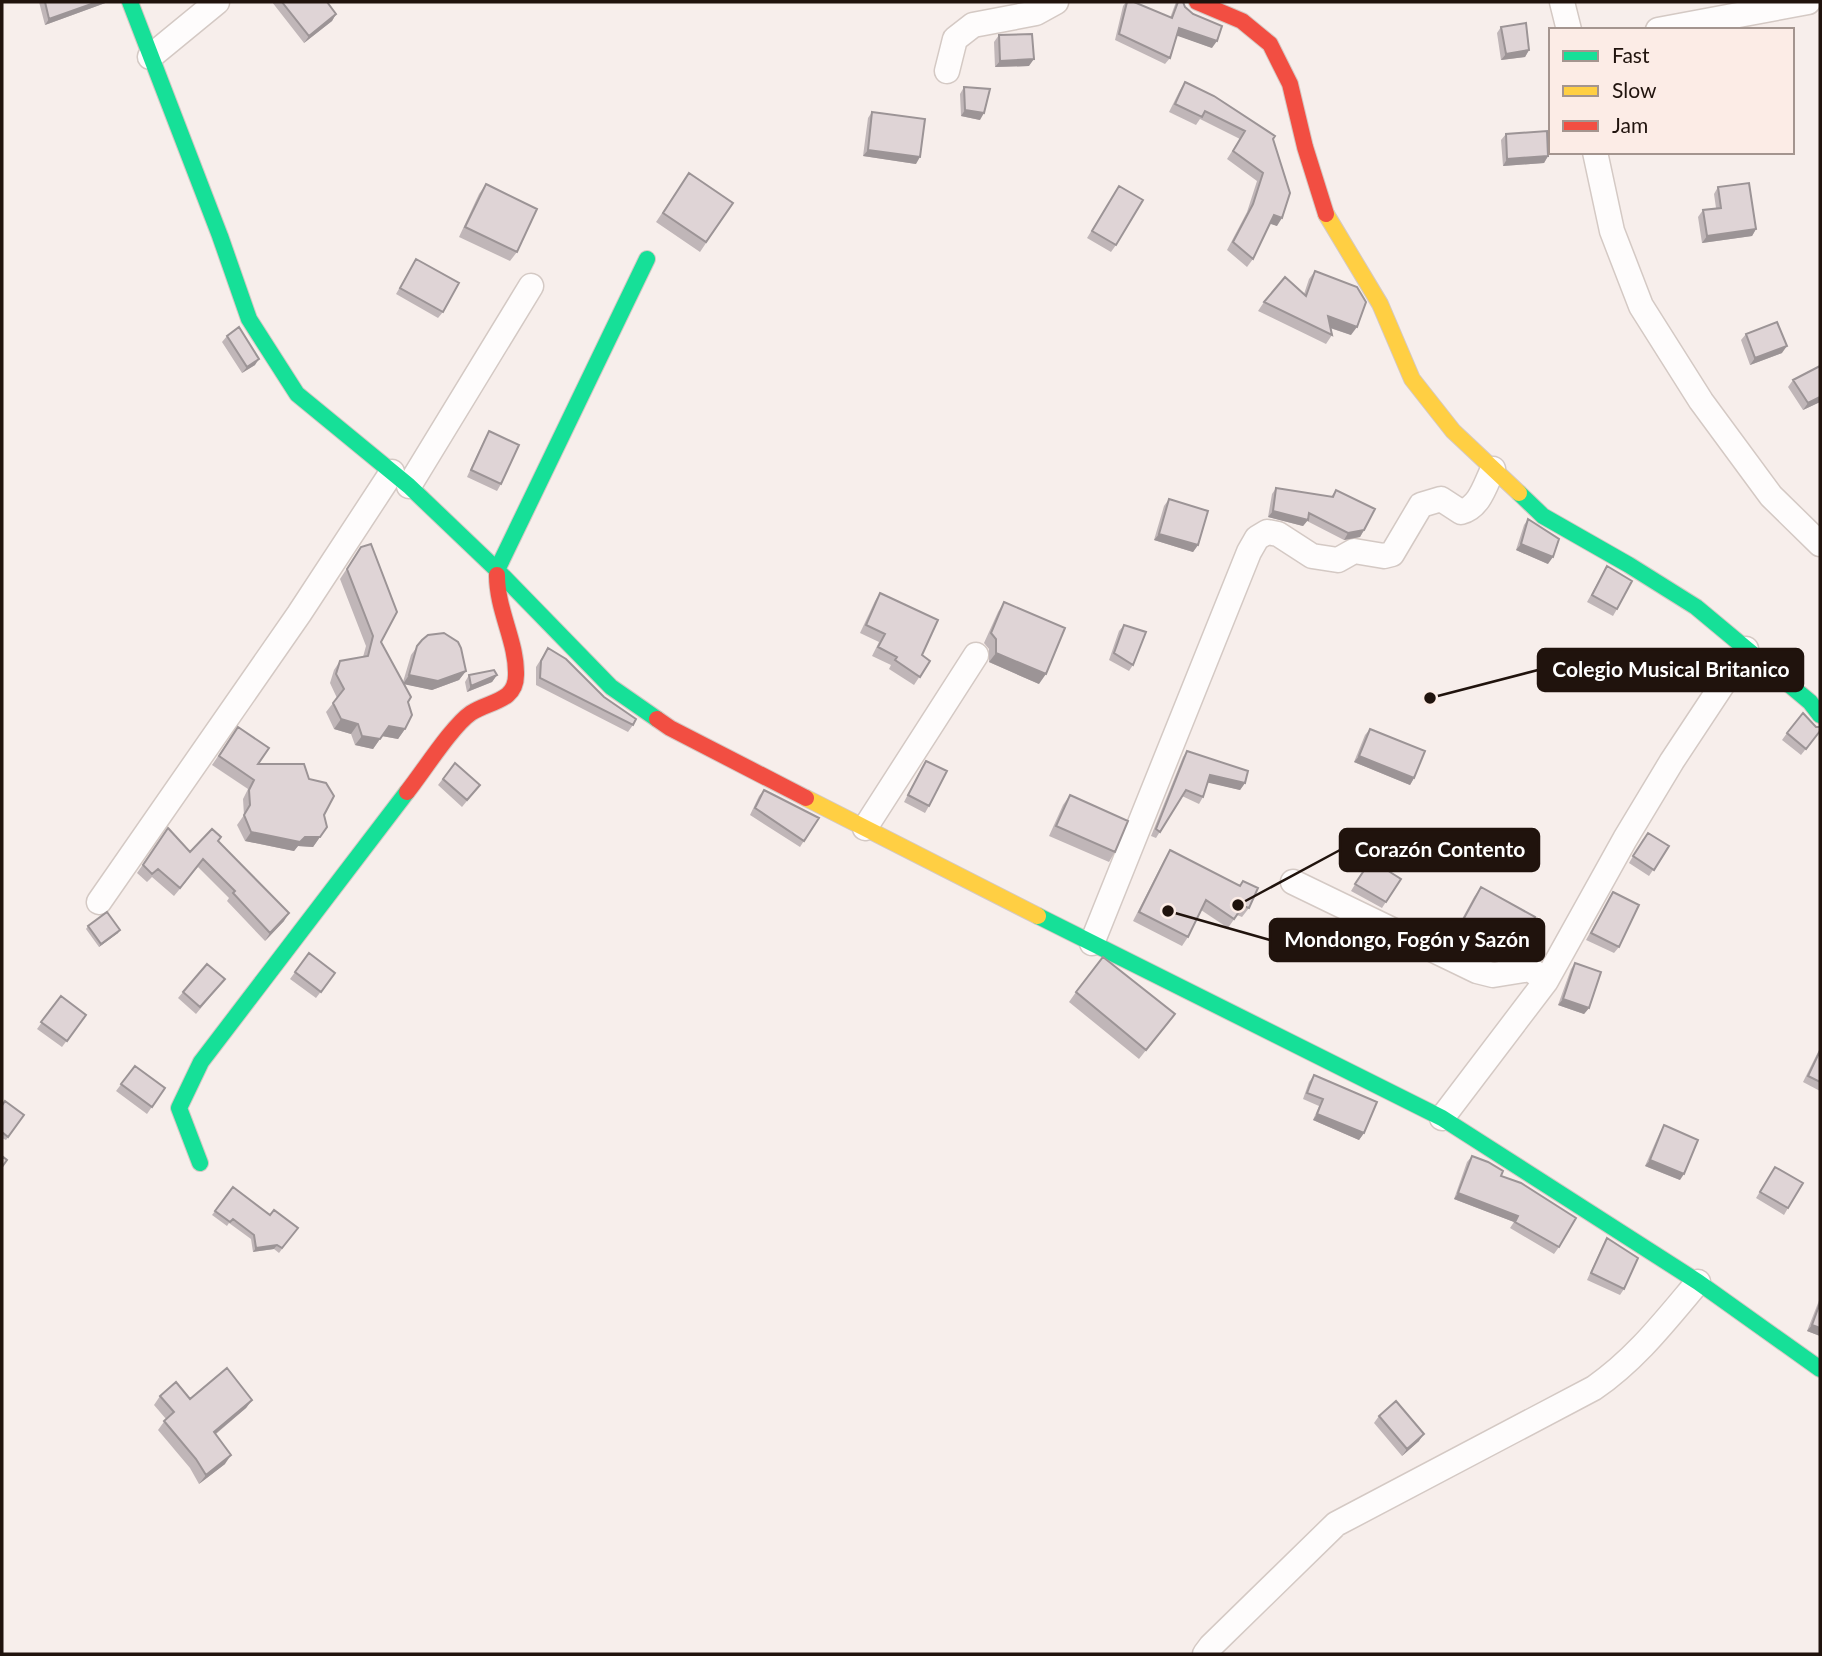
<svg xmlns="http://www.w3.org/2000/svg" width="1822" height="1656" font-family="Lato,sans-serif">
<rect width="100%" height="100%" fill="#f7eeeb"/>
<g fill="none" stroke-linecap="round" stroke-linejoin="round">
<defs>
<path id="street" d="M1562,2L1569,30
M1658,30L1808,2
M150,57L217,2
M947,71L955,39L973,25L1036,13L1056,2
M1595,152L1612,231L1641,306L1701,401L1771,496L1820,544
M409,486L531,286
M865,828L976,655
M1293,882L1477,971L1493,975L1530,969L1546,981
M99,902L299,614L392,472
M1092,943L1249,552L1257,538L1267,532L1278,534L1312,556L1338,560L1354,551L1384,556L1392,554L1421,505L1441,499L1461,512C1480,507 1485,485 1493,469
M1442,1118L1546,981L1625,839L1672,761L1746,649
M1205,1654L1211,1646L1336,1524L1594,1388C1636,1359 1665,1321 1698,1282"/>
<path id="fast" d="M130,2L220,236L249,319L297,394L409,486L497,570L611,687L657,719
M1519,493L1543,516L1629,565L1696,607L1810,702L1820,715
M497,575V570L647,259
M1038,916L1442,1118L1698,1282L1820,1369
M200,1163L179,1108L201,1062L407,792"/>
<path id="slow" d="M1326,214L1380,304L1412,379L1453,431L1519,493
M806,798L1038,916"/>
<path id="jam" d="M1197,2L1242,21L1270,44L1290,84L1305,147L1326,214
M657,719L670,728L806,798
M407,792C423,772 452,726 471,713C489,701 516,702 516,675C517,642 497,611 497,575"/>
</defs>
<!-- street casing -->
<use href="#street" stroke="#d4c9c4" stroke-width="27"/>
<!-- fast casing -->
<use href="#fast" stroke="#d4c9c4" stroke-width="18"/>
<!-- slow casing -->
<use href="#slow" stroke="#d4c9c4" stroke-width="18"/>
<!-- jam casing -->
<use href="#jam" stroke="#d4c9c4" stroke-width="18"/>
<!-- street -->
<use href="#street" stroke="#fefcfc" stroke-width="24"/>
<!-- fast -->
<use href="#fast" stroke="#16e098" stroke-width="16"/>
<!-- slow -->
<use href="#slow" stroke="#ffcf43" stroke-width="16"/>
<!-- jam -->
<use href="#jam" stroke="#f24e42" stroke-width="16"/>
</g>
<!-- wall -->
<path fill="#c0b6b8" d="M39,2H108L45,25Z
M272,2H327L336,14L332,21L304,43Z
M1126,2H1134L1170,18L1176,2H1183L1185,7L1212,48L1177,35L1170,58L1165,64L1115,40L1123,6Z
M1501,27L1529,50L1525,57L1501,60L1497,33Z
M999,35L1029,66L995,67L994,42Z
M1185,82L1273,139L1277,226L1270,223L1253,259L1247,267L1227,250L1247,212L1257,181L1227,159L1240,139L1200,119L1196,125L1169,112L1180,90Z
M964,87L980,120L961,116L960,94Z
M872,112L916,164L863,156L868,118Z
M1506,134L1548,156L1544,163L1503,166L1501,140Z
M689,173L733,203L700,252L656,222Z
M486,184L517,252L510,261L459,237L479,194Z
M1119,186L1116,245L1111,252L1087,238Z
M1718,187L1756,229L1752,236L1702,243L1698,217L1703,210L1716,208L1714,194Z
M416,259L443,312L438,318L396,294Z
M1315,271L1351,335L1330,328L1332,335L1326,344L1258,311L1264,302L1304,294L1309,279Z
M1746,334L1782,353L1750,365L1741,340Z
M227,336L255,365L242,373L222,342Z
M1793,380L1820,402L1803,410L1788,387Z
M489,431L501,484L497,491L467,477L485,438Z
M1276,488L1331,497L1336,490L1364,530L1360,537L1344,540L1307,521L1303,526L1268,517L1272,494Z
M1169,499L1198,545L1193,552L1154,540L1164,506Z
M1528,519L1548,564L1516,550L1524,525Z
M361,547L381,642L403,682L411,655L422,640L466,671L459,680L432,690L405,684L408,702L405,729L398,739L382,736L373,749L355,745L351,734L334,729L326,712L337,698L330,683L334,670L340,661L363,657L366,646L340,579Z
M1607,566L1617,609L1613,616L1587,602Z
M880,593L922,655L930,661L914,685L889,669L891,665L872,656L879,642L860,633L875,601Z
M1004,602L1039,684L989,662V649L984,643L998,612Z
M1124,625L1133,665L1129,671L1109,660L1119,631Z
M548,648L633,725L628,732L536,685V667Z
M469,675H497L492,682L467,692L465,682Z
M238,727L258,764L309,779L324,815L327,827L313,847L298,846L294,851L245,841L237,825L244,815L243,799L248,789L212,765Z
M1370,729L1414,778L1410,785L1354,762L1365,735Z
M1820,731L1801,755L1782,740L1787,733Z
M1187,751L1245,783L1240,790L1208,782L1203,797L1199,804L1182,796L1156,838L1151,836L1183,757Z
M926,761L929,806L925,813L904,802L922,767Z
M455,763L480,785L462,807L438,785Z
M764,790L819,818L800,847L750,815L759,796Z
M1070,795L1115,852L1109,862L1049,836L1063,805Z
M168,828L190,852L218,841L284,921L265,941L227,901L229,898L198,867L174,896L152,877L147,882L137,873Z
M1643,839L1669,846L1649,876L1629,863Z
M1170,850L1239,886L1243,881L1249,908L1242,917L1237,915L1228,928L1201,910L1188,937L1182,946L1133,921L1164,860Z
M1366,866L1401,879L1382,908L1351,891Z
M1481,887L1520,943L1513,953L1489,940L1479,955L1450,941L1474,897Z
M1613,892L1619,947L1614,953L1586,940Z
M88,926L118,933L99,947L86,929Z
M309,953L335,973L316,998L290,979Z
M1575,963L1589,1008L1584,1014L1558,1005L1571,969Z
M225,979L196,1014L178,998L183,992Z
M1076,992L1175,1014L1139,1059L1069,1002Z
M61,996L86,1015L62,1047L37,1029Z
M1820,1048V1091L1803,1082Z
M135,1066L165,1088L147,1114L116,1091Z
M1314,1075L1364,1133L1359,1140L1313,1120L1319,1106L1303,1099L1309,1082Z
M2,1103L24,1115L6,1140L2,1138Z
M1664,1125L1680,1180L1645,1166L1660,1132Z
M1472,1156L1501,1176L1559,1247L1554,1254L1510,1228L1514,1222L1454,1199L1467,1162Z
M1775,1167L1788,1208L1784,1215L1756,1198Z
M233,1187L270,1215L298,1228L279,1253L274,1249L253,1252L251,1239L229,1223L227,1226L212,1215Z
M1607,1238L1624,1289L1620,1295L1587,1280L1603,1245Z
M1820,1298V1336L1807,1331Z
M160,1396L190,1399L252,1400L246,1408L216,1434L225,1464L199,1484L190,1468L158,1430L166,1419L154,1405Z
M1379,1416L1419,1441L1402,1456L1374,1423Z"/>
<!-- shaded-wall -->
<path fill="#9c9496" d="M97,2H108L45,25L49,19Z
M336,14L332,21L304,43L309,36Z
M1179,28L1217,41L1212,48L1175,35Z
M1529,50L1525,57L1501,60L1506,54Z
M1034,59L1029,66L995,67L1000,61Z
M965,110L984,113L980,120L961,116Z
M868,150L920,157L916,164L863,156Z
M1548,156L1544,163L1503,166L1507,159Z
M1274,215L1282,218L1277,226L1268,223Z
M1756,229L1752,236L1702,243L1707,236Z
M1328,316L1357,327L1351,335L1322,325Z
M1787,346L1782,353L1750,365L1755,358Z
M259,359L255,365L242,373L247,367Z
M1820,397V402L1803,410L1808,403Z
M1273,511L1308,520L1303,526L1268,517Z
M1364,530L1360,537L1344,540L1348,533Z
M1159,534L1198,545L1193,552L1154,540Z
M1521,544L1553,557L1548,564L1516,550Z
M996,653L1046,674L1039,684L989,662Z
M466,671L459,680L432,690L403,684L409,675Z
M497,675L492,682L467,692L471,686Z
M341,719L358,724L351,734L334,729Z
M389,726L405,729L398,739L382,736Z
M362,736L380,739L373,749L355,745Z
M1359,756L1414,778L1410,785L1354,762Z
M1210,775L1245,783L1240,790L1205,782Z
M251,832L305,837H320L313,847L298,846L294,851L245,841Z
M289,913L284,921L265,941L270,933Z
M120,930L118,933L99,947L101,944Z
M1563,999L1589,1008L1584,1014L1558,1005Z
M1317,1114L1364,1133L1359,1140L1313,1120Z
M1650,1160L1684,1174L1680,1180L1645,1166Z
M1458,1193L1518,1216L1514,1222L1454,1199Z
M277,1245L274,1249L253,1252L256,1248Z
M1812,1325L1820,1328V1336L1807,1331Z
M252,1400L246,1408L208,1440L214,1432Z
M1424,1434L1419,1441L1402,1456L1407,1449Z
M231,1455L225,1464L199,1484L206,1475Z"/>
<!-- building -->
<path fill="#dfd4d6" stroke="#9c9496" stroke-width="2" d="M45,2H97L49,19Z
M282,2H327L336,14L309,36Z
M1127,2H1134L1172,18L1178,2H1183L1185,7L1193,14L1222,26L1217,41L1179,28L1170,58L1119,34Z
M1526,23L1529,50L1506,54L1501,27Z
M1032,34L1034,59L1000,61L999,35Z
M1185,82L1214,96L1275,136L1273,139L1290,193L1282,218L1274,215L1253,259L1233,242L1253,204L1263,173L1233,151L1245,131L1205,111L1202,117L1175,104Z
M964,87L990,89L984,113L965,110Z
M872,112L925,119L920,157L868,150Z
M1547,131L1548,156L1507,159L1506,134Z
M689,173L733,203L706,242L663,213Z
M1749,183L1756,229L1707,236L1703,210L1721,208L1718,187Z
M486,184L537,209L517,252L465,227Z
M1119,186L1143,200L1116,245L1092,231Z
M416,259L459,283L443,312L400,288Z
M1315,271L1357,287L1366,302L1357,327L1328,316L1332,335L1264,302L1285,277L1306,296Z
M1777,322L1787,346L1755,358L1746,334Z
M239,327L259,359L247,367L227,336Z
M1820,366V397L1808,403L1793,380Z
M489,431L519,445L501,484L471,470Z
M1276,488L1333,497L1336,490L1375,509L1364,530L1348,533L1309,513L1308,520L1273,511Z
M1169,499L1208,511L1198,545L1159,534Z
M1528,519L1559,539L1553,557L1521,544Z
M371,544L397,612L381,642L411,697L408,702L412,715L405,729L389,726L380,739L362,736L358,724L341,719L333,703L344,689L336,674L340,661L368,656L373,636L347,569L361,547Z
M1607,566L1632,581L1617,609L1592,595Z
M880,593L938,620L922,655L930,661L920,677L895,660L897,657L878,647L885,634L866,625Z
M1004,602L1065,628L1046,674L996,653V639L991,633Z
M1124,625L1146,632L1133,665L1114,653Z
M444,633L458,642L461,648L466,671L438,681L409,675L417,646L422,640L428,635Z
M548,648L566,659L604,697L636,719L633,725L540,678L541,661Z
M494,670L497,675L471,686L469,675Z
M1803,713L1816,727H1820V731L1806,749L1787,733Z
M238,727L269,748L258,764H304L309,779L326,783L334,796L324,815L327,827L320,837H305L300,842L251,832L244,815L250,805L249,790L254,780L219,756Z
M1370,729L1425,751L1414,778L1359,756Z
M1187,751L1248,771L1245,783L1210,775L1203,797L1186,790L1160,832L1156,829Z
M926,761L947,771L929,806L908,795Z
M455,763L480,785L467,800L443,779Z
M764,790L819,818L804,841L755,808Z
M1070,795L1128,821L1115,852L1056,826Z
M168,828L190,852L212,829L221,837L218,841L289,913L270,933L233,893L235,891L203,859L180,888L158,869L152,874L143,865Z
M1648,833L1669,846L1654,870L1633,856Z
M1170,850L1240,886L1243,881L1258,888L1249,908L1243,906L1234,919L1206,900L1188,937L1139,912Z
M1371,860L1401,879L1386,902L1355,884Z
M1481,887L1535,917L1520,943L1495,929L1486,946L1457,931Z
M1613,892L1639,905L1619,947L1591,933Z
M107,912L120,930L101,944L88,926Z
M309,953L335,973L321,992L295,972Z
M1103,957L1175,1014L1146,1050L1076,992Z
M1575,963L1601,972L1589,1008L1563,999Z
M207,964L225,979L200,1007L183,992Z
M61,996L86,1015L67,1041L41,1022Z
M1820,1051V1082L1808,1076Z
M135,1066L165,1088L152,1107L121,1084Z
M1314,1075L1377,1102L1364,1133L1317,1114L1323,1099L1307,1093Z
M5,1101L24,1115L8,1137L2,1132V1103L3,1104Z
M1664,1125L1698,1140L1684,1174L1650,1160Z
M2,1156L7,1160L2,1167Z
M1472,1156L1488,1162L1503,1171L1501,1176L1521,1183L1576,1218L1559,1247L1515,1222L1518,1216L1458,1193Z
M1775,1167L1803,1183L1788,1208L1760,1192Z
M233,1187L270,1215L274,1210L298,1228L282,1248L277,1245L256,1248L254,1235L233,1219L230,1222L215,1211Z
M1607,1238L1638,1258L1624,1289L1591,1273Z
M1820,1303V1328L1812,1325Z
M227,1368L252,1400L214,1432L231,1455L206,1475L196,1459L164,1421L174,1412L160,1396L176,1382L190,1399Z
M1396,1401L1424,1434L1407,1449L1379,1416Z"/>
<!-- callouts -->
<path fill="none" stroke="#20130d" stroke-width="2.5" d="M1430 698L1538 670M1238 905L1340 850M1168 911L1270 940"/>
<g fill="#20130d" stroke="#fcece6" stroke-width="2.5">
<circle cx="1430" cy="698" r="7"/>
<circle cx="1238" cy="905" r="7"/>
<circle cx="1168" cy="911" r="7"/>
</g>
<g fill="#20130d" stroke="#20130d" stroke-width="2.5">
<rect x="1538" y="649" width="265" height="42" rx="7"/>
<rect x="1340" y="829" width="199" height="42" rx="7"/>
<rect x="1270" y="919" width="274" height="42" rx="7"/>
</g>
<g font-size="21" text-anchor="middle" font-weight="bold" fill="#fff">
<text x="1671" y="677">Colegio Musical Britanico</text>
<text x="1440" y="857">Corazón Contento</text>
<text x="1407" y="947">Mondongo, Fogón y Sazón</text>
</g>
<!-- border -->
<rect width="1822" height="1656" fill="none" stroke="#20130d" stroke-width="7"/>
<!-- legend -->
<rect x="1549" y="28" width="245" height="126" fill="#fcece6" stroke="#a4958f" stroke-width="2"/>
<rect x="1563" y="51" width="35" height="10" fill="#16e098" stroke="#a4958f" stroke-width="2"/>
<text x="1612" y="63" font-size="21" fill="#20130d">Fast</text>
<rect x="1563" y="86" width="35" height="10" fill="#ffcf43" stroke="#a4958f" stroke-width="2"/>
<text x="1612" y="98" font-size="21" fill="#20130d">Slow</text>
<rect x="1563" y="121" width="35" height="10" fill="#f24e42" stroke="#a4958f" stroke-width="2"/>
<text x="1612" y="133" font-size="21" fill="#20130d">Jam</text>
</svg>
